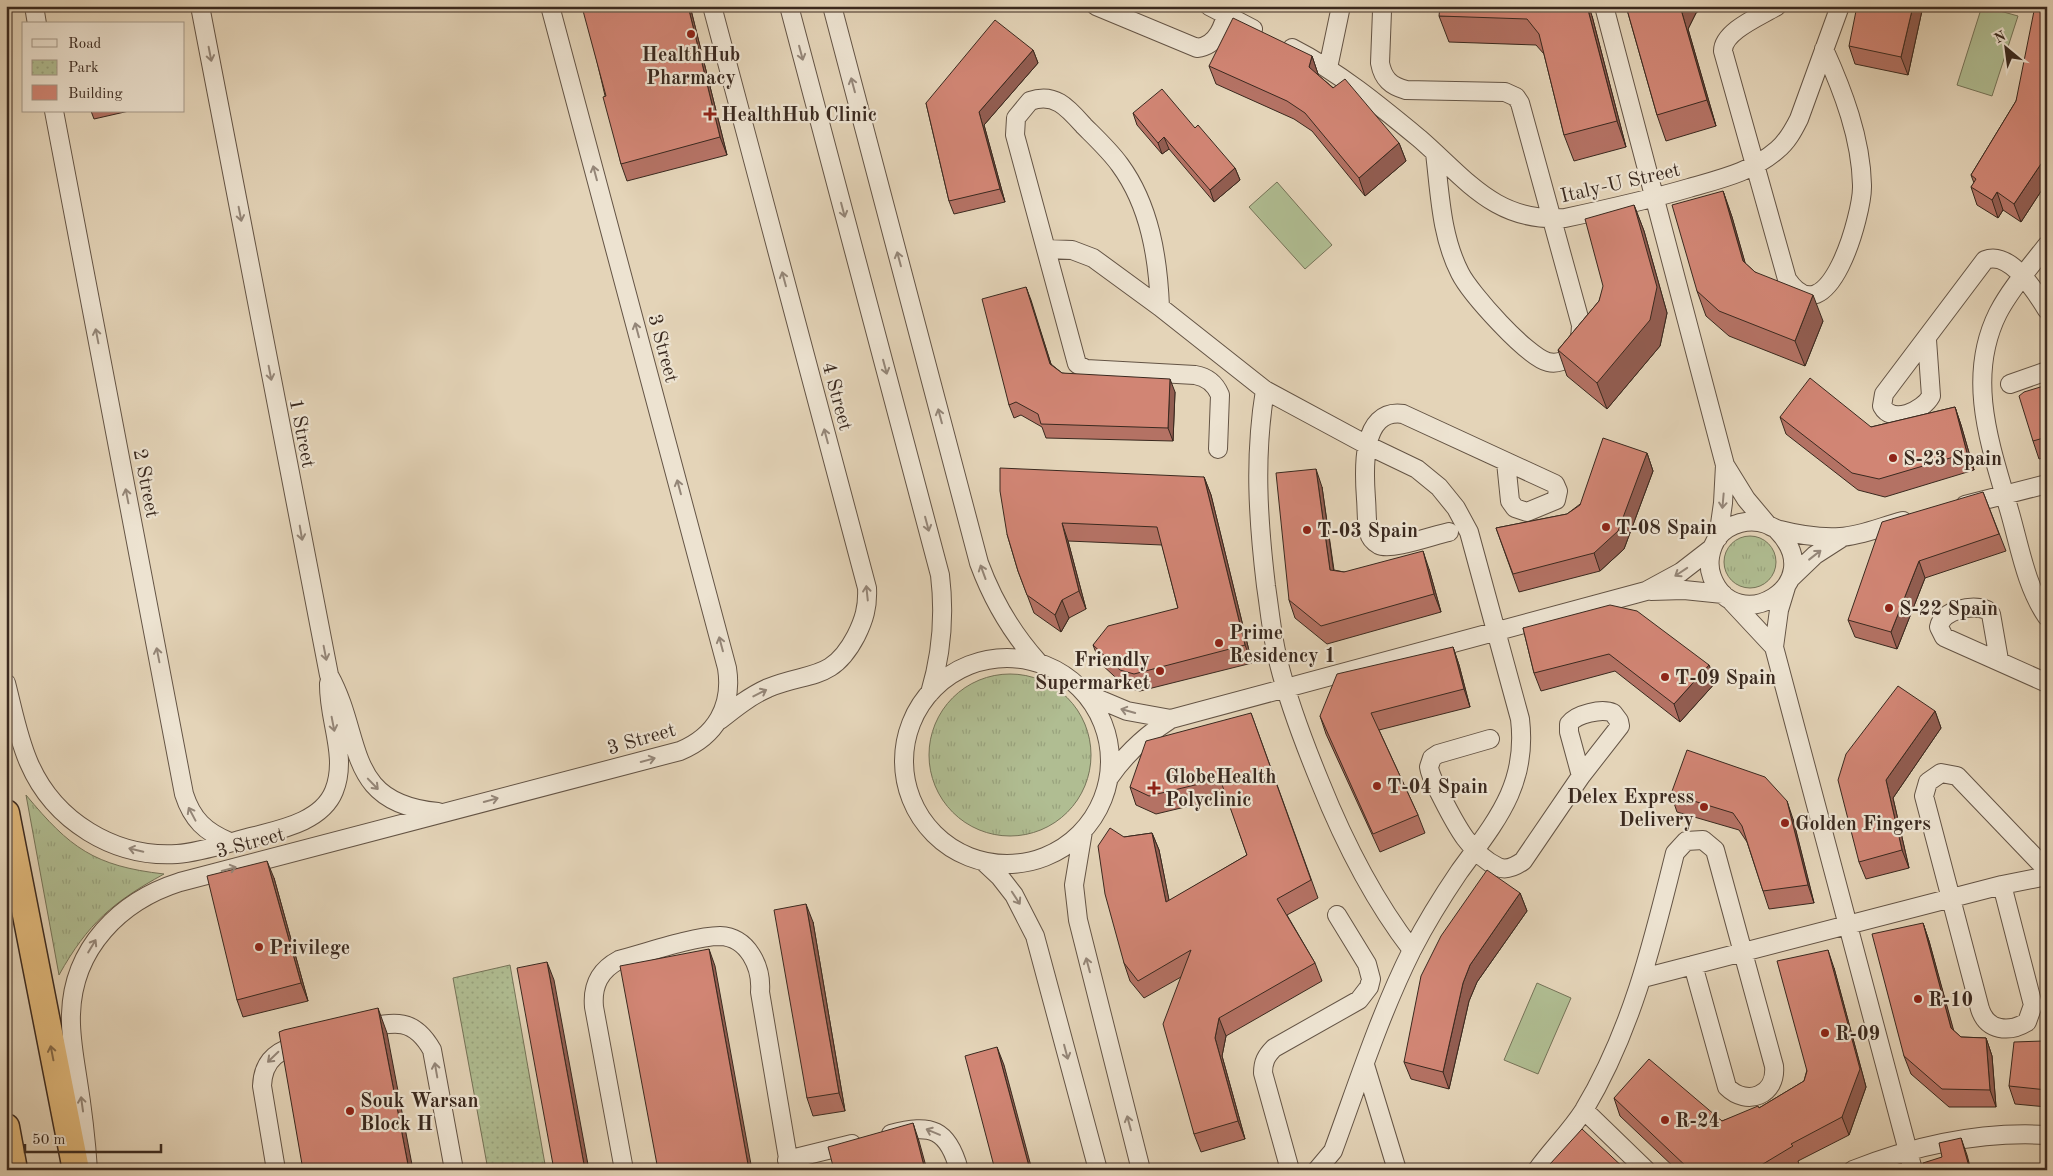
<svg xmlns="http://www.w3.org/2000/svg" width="2053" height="1176" font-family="'Old Standard TT',serif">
<defs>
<pattern id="grass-tufts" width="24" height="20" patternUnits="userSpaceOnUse" patternTransform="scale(1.25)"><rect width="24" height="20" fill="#b0bd92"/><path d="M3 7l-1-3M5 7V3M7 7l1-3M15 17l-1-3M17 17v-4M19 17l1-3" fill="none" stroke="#98a27d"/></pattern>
<pattern id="park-dots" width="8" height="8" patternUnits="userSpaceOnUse" patternTransform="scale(1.25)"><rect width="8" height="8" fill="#b0bd92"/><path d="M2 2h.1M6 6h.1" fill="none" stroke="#98a27d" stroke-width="1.8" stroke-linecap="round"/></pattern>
</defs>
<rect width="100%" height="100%" fill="#e4d4b8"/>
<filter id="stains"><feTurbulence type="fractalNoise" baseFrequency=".004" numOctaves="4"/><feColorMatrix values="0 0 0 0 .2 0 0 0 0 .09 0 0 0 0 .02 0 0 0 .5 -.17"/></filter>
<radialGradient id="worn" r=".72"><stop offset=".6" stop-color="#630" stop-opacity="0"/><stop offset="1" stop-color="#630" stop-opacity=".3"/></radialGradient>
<!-- grass -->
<path fill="url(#grass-tufts)" stroke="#757358" d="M1724 562a26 26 0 1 1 52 0a26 26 0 1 1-52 0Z
M929 755a81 81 0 1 1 162 0a81 81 0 1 1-162 0Z
M26,795C70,848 94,866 164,874C113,902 88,923 59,975Z"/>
<!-- park -->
<path fill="url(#park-dots)" stroke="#757358" d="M510,965L546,1170H488L453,978Z"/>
<!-- garden -->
<path fill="#b0bd92" stroke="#757358" d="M1982,6L2018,16L1992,96L1957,85Z
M1277,182L1332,245L1305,269L1249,207Z
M1537,983L1571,998L1538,1074L1504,1060Z"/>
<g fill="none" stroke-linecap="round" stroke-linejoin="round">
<defs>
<path id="minor" d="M34,6L37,24
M200,6L329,675C364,738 343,803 438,812
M712,6L867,588C868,607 864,620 856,636C832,682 809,671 768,688C750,696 735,708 720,720
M789,6L940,575C945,616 942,653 930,693
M832,6L979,563C993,601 1011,632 1038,662
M1096,6L1197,48C1218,46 1224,24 1229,6
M1209,6L1253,29
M1604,6L1725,465L1746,499L1767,524
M1777,6C1761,16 1723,31 1723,51L1787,279C1828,340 1863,213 1862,185C1861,138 1843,91 1824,49
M1382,11L1380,63C1383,79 1391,86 1406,90L1505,92L1516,97L1520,103L1581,325C1581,336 1579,346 1572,354C1566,361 1557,364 1548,362C1527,357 1470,293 1460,273C1441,236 1440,194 1435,153
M1292,48C1339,72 1380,106 1420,139C1467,180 1496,223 1565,218C1607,209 1648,200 1689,188C1720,179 1752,172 1777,150C1787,142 1793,131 1799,119L1840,6
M1328,68L1341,6
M54,111L184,794C192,819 205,832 230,842
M2047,245C2030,267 2011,288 1998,313C1965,379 1991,447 2010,513C2020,548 2026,586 2047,617
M1046,249L1072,250L1093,258L1160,307L1265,390L1367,445L1417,469L1439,487L1456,508L1469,532L1520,719C1528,785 1496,821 1459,872C1442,897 1426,923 1412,950C1380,1014 1358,1083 1333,1151L1317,1170
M1160,307C1158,258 1150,206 1120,165C1110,151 1096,138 1084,126C1068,108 1055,92 1030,101L1016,118L1015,135L1077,364L1086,369L1195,375C1207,377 1215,383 1220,395L1218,449
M1927,340L1931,396C1923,411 1892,425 1882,406L1884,394L1985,260C2010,250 2036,292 2047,310
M2010,384L2047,371
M1265,390C1254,457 1258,519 1266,586C1270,612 1272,638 1279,664C1289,704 1304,743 1320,782C1344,842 1372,898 1412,950
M1965,505L2047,484
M1777,530C1831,585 1735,639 1712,577C1707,564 1710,548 1718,537C1729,523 1750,518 1766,524C1771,526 1775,529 1780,530C1799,535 1821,538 1840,537C1861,536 1883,526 1903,521
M1449,532C1434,535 1391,551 1379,545C1374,542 1370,538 1369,533C1366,523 1367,510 1366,499C1364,472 1360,408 1403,414L1555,484L1558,491L1556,500L1527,512L1515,508L1510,501L1506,462
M1718,538L1723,503L1725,465
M1791,578L1815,555L1843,537
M1786,587L1779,610L1774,647L1913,1170
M1651,591L1684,590L1723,594
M1732,602L1774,647
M904 761a103 103 0 1 1 206 0a103 103 0 1 1-206 0Z
M1999,660L1991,614L1987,610C1972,604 1942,610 1939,627L1944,637L2047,683
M6,683C13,710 18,738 29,763C54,821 114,858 177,854C203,852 230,842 255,836C282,829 322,821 334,791C348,756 328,720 329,683
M1089,695L1127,711L1171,719
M1490,739L1438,754L1432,758L1429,767C1430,775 1435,784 1439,792C1453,819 1468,853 1498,867C1507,871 1516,866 1523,861L1581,776L1620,726L1619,721L1613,713C1602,708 1576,714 1569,724V732L1581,776
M1109,778C1126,753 1146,735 1171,719L1646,591L1681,572L1712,548
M1083,831L1074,885L1078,920L1141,1170
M984,862L1000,877L1014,895L1035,936L1098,1170
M2002,885L2033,1005L2027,1022C2009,1033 1987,1031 1980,1009L1924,796L1928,782L1941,773L1957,776L2047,870
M1643,978L2002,885L2047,876
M362,1029C395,1021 414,1018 432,1050L454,1170
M1365,1065L1397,1170
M1584,1110L1646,1170
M891,1134C931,1123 948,1129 959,1170
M787,1160L852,1144
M88,1170C86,1138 82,1106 77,1075C74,1055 70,1034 71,1014C73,948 120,901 180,882L680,751C716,736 733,706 727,668L550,6
M276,1170L262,1086C263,1058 280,1049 305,1043
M624,1170L594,1007C592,985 600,970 619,960C645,953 695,936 720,936C748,937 762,967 760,992L790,1170
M1290,1170L1263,1073C1263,1062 1266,1056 1274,1048L1359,1000L1369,987L1371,979L1367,964L1337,915
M1537,1170C1552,1149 1570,1132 1584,1110C1632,1030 1653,942 1675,853L1686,841L1703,840L1715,850L1774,1066C1777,1095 1747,1107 1727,1087L1693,965
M1853,1170C1914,1146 1981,1131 2047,1135"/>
<path id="highway" d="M6,813L76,1170
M6,1127L14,1170"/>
</defs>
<!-- minor casing -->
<use href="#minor" stroke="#645445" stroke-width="20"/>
<!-- highway casing -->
<use href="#highway" stroke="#3a291f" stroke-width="29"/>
<!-- minor -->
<use href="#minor" stroke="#ede3d1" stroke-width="18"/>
<!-- highway -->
<use href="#highway" stroke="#e2ba7c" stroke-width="26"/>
</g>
<!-- wall -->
<path fill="#b47264" stroke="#3a291f" d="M584,6H690L727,155L627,181L621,164Z
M1626,6L1696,13L1688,29L1716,126L1666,141L1657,115Z
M1923,6L1908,75L1855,64L1849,46Z
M2047,6V182L2021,222L2003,210L1998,218L1977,205L1971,187L1974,183L1971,175L2016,101Z
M1439,16H1592L1626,147L1574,161L1564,135L1544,54L1536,45L1449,42Z
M1033,50L1038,63L984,125L1005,202L954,214L949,201L926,103Z
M1312,56L1318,74V75L1399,143L1406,161L1365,196L1312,131L1294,119L1216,84L1209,66Z
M91,111H129L94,119Z
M1133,113L1195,128L1235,168L1240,180L1214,202L1169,149L1162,154L1137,125Z
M1723,191L1732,217L1745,263L1755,272L1823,321L1805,366L1729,336L1706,316L1697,291Z
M1634,205L1644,231L1667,313L1660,346L1607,409L1567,376L1558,350L1599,301Z
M1026,287L1051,364L1062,373L1175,392L1173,441L1046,438L1042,427L1021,415L1014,418L1009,405Z
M2047,385V457L2039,459L2033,441Z
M1955,407L1961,425L1974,470L1885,497L1858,490L1786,434L1780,417L1871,427Z
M1647,453L1653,471L1624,549L1600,571L1519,592L1496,528L1567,514Z
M1204,477L1211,495L1252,663L1140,691L1127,688L1100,663L1093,645L1178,608L1162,545L1068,541L1086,609L1069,618L1061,632L1034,613L1018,571L1007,534Z
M1322,487L1334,570L1344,572L1429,569L1441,612L1327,644L1295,618L1289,600Z
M1983,492L2006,551L1925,578L1897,649L1855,637L1848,620Z
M1523,628L1709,665L1716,682L1680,722L1615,671L1541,691L1534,673Z
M1453,647L1459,665L1470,707L1379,730L1418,815L1425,833L1380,852L1326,734L1320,716Z
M1935,711L1941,728L1893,798L1909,868L1866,879L1859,862Z
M1251,713L1318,898L1287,915L1315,963L1322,981L1226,1036L1222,1056L1245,1139L1201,1152L1194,1134L1181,977L1144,998L1130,981L1124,963V837L1152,833L1159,850L1169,901L1247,855L1227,797L1156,814L1136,805L1130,787Z
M1671,794L1793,819L1814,903L1769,909L1747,842L1739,830L1677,812Z
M274,878L308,1001L243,1017L237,1000Z
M1520,893L1527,911L1477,982L1469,1001L1449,1089L1411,1079L1404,1062Z
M813,922L845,1111L813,1116L807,1098Z
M1923,923L1929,941L1953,1030L1961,1037L1986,1038L1992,1056L1996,1107H1949L1911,1074L1904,1056Z
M1834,968L1866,1087L1849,1135L1798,1161L1799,1164L1789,1170H1677L1620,1116L1614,1098L1722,1121L1759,1108L1804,1081Z
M2047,1039V1107L2015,1104L2009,1086L2043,1041Z"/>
<!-- shaded-wall -->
<path fill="#925d51" stroke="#3a291f" d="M688,6H690L727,155L720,137Z
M1587,6H1589L1592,16L1626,147L1617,121Z
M1680,6H1706L1696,13L1688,29L1716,126L1707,100Z
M1913,6H1923L1908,75L1901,57Z
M1033,50L1038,63L984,125L1005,202L1000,189L979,112Z
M1312,56L1318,74L1315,85L1309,67Z
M1164,137L1169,149L1162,154L1158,143Z
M1399,143L1406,161L1365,196L1359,178Z
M2047,155V182L2021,222L2014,204Z
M1235,168L1240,180L1214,202L1210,190Z
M1723,191L1732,217L1752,287L1743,261Z
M1997,192L2003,210L1998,218L1992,200Z
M1634,205L1644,231L1667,313L1660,346L1607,409L1597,383Z
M1026,287L1031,300L1055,377L1050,364Z
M1813,295L1823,321L1805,366L1795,341Z
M1170,379L1175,392L1173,441L1168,428Z
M1955,407L1961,425L1974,470L1967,453Z
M1647,453L1653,471L1624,549L1600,571L1594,553Z
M1316,469L1322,487L1336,588L1330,570Z
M1204,477L1211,495L1252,663L1245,645Z
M1062,523L1068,541L1086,609L1079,591Z
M1423,551L1429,569L1441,612L1434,594Z
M1919,561L1925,578L1897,649L1891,632Z
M1062,600L1069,618L1061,632L1055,615Z
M1453,647L1459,665L1470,707L1464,689Z
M1709,665L1716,682L1680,722L1674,704Z
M1935,711L1941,728L1893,798L1909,868L1902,850L1886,780Z
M1787,801L1793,819L1814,903L1808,885Z
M1152,833L1159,850L1173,920L1166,902Z
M267,861L274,878L308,1001L301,983Z
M1520,893L1527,911L1477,982L1469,1001L1449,1089L1443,1072L1463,983L1470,965Z
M806,904L813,922L845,1111L839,1093Z
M1923,923L1929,941L1958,1046L1951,1028Z
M709,949L715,966L752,1170H749Z
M1828,950L1834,968L1866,1087L1849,1135L1842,1117Z
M547,962L554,980L589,1170H585Z
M378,1008L387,1033L413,1170H409Z
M1219,1018L1226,1036L1222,1056L1245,1139L1238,1121L1215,1038Z
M1986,1038L1992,1056L1996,1107L1990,1090Z
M997,1047L1004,1065L1032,1170H1030Z
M913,1123L919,1141L927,1170H925Z
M1961,1138L1967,1155L1971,1170H1970Z"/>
<!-- building -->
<path fill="#d18574" stroke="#3a291f" d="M584,6H688L720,137L621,164L603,97L606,96L582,7Z
M1440,6H1587L1617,121L1564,135L1539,34L1527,19L1439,16Z
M1626,6H1680L1707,100L1657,115Z
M1857,6H1913L1901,57L1849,46Z
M2035,6H2047V155L2014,204L1997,192L1992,200L1971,187L1976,179L1971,175L2016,101Z
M1233,18L1312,56L1309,67L1333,88L1345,79L1399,143L1359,178L1305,113L1287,101L1209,66Z
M995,20L1033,50L979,112L1000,189L949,201L926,103Z
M1162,89L1195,128L1198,125L1235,168L1210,190L1164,137L1158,143L1133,113Z
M1723,191L1743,261L1755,272L1813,295L1795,341L1719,311L1697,291L1672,205Z
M1634,205L1657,287L1650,320L1597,383L1558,350L1599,301L1603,286L1585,219Z
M1026,287L1050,364L1062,373L1170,379L1168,428L1041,424L1038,414L1016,402L1009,405L982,299Z
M1810,378L1871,427L1955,407L1967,453L1879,479L1852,473L1780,417Z
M2047,385V437L2033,441L2019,396L2024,392Z
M1603,438L1647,453L1618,531L1594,553L1513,574L1496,528L1567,514L1580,505Z
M1000,468L1204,477L1245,645L1134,674L1120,670L1093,645L1108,626L1178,608L1157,527L1062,523L1079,591L1062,600L1055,615L1027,595L1018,571L1007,534L1000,491Z
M1316,469L1330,570L1344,572L1423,551L1434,594L1321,626L1289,600L1276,473Z
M1983,492L1999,534L1919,561L1891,632L1848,620L1882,522Z
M1610,605L1637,611L1709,665L1674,704L1609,654L1534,673L1523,628Z
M1453,647L1464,689L1371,713L1418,815L1373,834L1320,716L1337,674Z
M1898,686L1935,711L1886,780L1902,850L1859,862L1838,780L1846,754Z
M1251,713L1311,880L1277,899L1315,963L1219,1018L1215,1038L1238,1121L1194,1134L1163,1024L1191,950L1138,981L1124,963L1105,894L1098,846L1110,828L1124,837L1152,833L1166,902L1247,855L1220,779L1149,796L1130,787L1146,741Z
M1687,750L1765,777L1787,801L1808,885L1763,891L1742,826L1733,813L1671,794Z
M267,861L301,983L237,1000L207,876Z
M1487,870L1520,893L1470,965L1463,983L1443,1072L1404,1062L1421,976L1441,936Z
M806,904L839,1093L807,1098L774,910Z
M1923,923L1951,1028L1961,1037L1986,1038L1990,1090L1942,1089L1904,1056L1872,934Z
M709,949L749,1170H658L620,966Z
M1828,950L1860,1069L1842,1117L1791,1144L1793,1146L1753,1170H1690L1614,1098L1649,1059L1722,1121L1758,1106L1759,1108L1804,1081L1807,1071L1777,961Z
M547,962L585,1170H554L517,968Z
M378,1008L409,1170H303L279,1032L284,1030Z
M2047,1039V1090L2009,1086L2014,1042L2043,1041Z
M997,1047L1030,1170H995L965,1056Z
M913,1123L925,1170H834L828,1147Z
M1582,1129L1626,1170H1555L1550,1164Z
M1961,1138L1970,1170H1925L1923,1163L1942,1157L1939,1143Z"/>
<!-- one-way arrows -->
<defs><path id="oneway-shaft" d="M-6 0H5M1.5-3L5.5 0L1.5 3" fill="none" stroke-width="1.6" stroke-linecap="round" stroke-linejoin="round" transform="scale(1.25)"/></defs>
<g stroke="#948678">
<use href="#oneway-shaft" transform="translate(801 53) rotate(75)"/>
<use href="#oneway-shaft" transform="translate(210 54) rotate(79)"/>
<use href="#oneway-shaft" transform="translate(853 85) rotate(-105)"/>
<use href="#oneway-shaft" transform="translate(595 173) rotate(-105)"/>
<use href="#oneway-shaft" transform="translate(843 210) rotate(75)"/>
<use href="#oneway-shaft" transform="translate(240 214) rotate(79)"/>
<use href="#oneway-shaft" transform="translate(899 259) rotate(-105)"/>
<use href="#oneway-shaft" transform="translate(784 279) rotate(-105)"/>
<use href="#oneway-shaft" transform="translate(637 330) rotate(-105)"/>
<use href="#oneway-shaft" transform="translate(97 336) rotate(-101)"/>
<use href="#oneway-shaft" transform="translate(885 367) rotate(75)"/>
<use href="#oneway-shaft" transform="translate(270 373) rotate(79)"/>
<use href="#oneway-shaft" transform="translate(940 416) rotate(-105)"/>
<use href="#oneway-shaft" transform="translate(826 436) rotate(-105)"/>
<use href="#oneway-shaft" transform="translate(679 487) rotate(-105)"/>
<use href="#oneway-shaft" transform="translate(127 496) rotate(-101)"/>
<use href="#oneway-shaft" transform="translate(1723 501) rotate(95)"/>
<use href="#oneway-shaft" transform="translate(927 524) rotate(75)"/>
<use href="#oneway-shaft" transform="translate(301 533) rotate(80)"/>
<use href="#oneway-shaft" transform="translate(1815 555) rotate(-38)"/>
<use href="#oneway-shaft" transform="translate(983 572) rotate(-110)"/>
<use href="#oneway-shaft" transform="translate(1681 572) rotate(146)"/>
<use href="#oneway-shaft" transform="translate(867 593) rotate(-96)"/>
<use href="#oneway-shaft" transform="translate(721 644) rotate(-105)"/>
<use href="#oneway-shaft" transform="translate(325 653) rotate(79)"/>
<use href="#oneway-shaft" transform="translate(158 655) rotate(-101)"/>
<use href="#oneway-shaft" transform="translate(760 693) rotate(-27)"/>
<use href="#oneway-shaft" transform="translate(1128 711) rotate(-164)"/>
<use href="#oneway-shaft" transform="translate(333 724) rotate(79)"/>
<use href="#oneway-shaft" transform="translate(648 760) rotate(-15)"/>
<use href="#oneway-shaft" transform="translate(373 784) rotate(46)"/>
<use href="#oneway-shaft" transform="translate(491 800) rotate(-15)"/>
<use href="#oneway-shaft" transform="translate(192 814) rotate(-118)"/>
<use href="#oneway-shaft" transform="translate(136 850) rotate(-167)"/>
<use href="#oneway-shaft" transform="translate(229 869) rotate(-15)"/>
<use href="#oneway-shaft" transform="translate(1016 898) rotate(57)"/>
<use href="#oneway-shaft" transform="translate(92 946) rotate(-59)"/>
<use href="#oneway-shaft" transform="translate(1088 965) rotate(-105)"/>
<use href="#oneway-shaft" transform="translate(1066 1052) rotate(75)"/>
<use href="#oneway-shaft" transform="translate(273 1057) rotate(136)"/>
<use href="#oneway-shaft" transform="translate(436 1070) rotate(-100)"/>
<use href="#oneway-shaft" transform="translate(82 1104) rotate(-98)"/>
<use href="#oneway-shaft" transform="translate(1129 1123) rotate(-105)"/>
<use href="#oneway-shaft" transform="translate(933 1132) rotate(-157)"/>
</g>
<use stroke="#866a49" href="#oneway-shaft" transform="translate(52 1053) rotate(-101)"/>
<!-- markers -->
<g fill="#8f2418" stroke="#ede3d1" stroke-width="2">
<circle cx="691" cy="34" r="5"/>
<path d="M707.5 106.5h5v5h5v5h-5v5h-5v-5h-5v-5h5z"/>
<circle cx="1893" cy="458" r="5"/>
<circle cx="1606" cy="527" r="5"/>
<circle cx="1307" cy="530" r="5"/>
<circle cx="1889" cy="608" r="5"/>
<circle cx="1219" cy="643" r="5"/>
<circle cx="1160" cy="671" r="5"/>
<circle cx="1665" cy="677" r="5"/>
<circle cx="1377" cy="786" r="5"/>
<path d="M1151.5 780.5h5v5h5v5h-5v5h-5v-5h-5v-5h5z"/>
<circle cx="1704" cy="807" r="5"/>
<circle cx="1785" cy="823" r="5"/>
<circle cx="259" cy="947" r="5"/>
<circle cx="1918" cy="999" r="5"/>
<circle cx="1825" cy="1033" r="5"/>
<circle cx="350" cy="1111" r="5"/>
<circle cx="1665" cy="1120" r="5"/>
</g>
<g text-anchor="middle" stroke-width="4.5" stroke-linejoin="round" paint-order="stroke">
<!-- poi labels -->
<g font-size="20" font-weight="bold" fill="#3a291f" stroke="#ede3d1" text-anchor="start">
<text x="691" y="61" text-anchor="middle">HealthHub<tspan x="691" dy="23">Pharmacy</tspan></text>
<text x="721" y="121">HealthHub Clinic</text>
<text x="1903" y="465">S-23 Spain</text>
<text x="1616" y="534">T-08 Spain</text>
<text x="1317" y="537">T-03 Spain</text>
<text x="1899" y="615">S-22 Spain</text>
<text x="1229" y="639">Prime<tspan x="1229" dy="23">Residency 1</tspan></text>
<text x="1150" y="666" text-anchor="end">Friendly<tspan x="1150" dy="23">Supermarket</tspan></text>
<text x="1675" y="684">T-09 Spain</text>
<text x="1165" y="783">GlobeHealth<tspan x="1165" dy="23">Polyclinic</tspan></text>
<text x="1387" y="793">T-04 Spain</text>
<text x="1694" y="803" text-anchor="end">Delex Express<tspan x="1694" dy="23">Delivery</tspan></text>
<text x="1795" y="830">Golden Fingers</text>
<text x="269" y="954">Privilege</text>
<text x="1928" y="1006">R-10</text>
<text x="1835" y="1040">R-09</text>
<text x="360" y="1107">Souk Warsan<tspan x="360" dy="23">Block H</tspan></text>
<text x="1675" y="1127">R-24</text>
</g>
<!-- street labels -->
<g font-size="20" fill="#3a291f" stroke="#ede3d1">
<text transform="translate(1620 182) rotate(-13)" y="7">Italy-U Street</text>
<text transform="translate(664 348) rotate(75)" y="7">3 Street</text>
<text transform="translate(838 396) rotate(75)" y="7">4 Street</text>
<text transform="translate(303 433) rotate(79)" y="7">1 Street</text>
<text transform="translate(147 483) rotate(79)" y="7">2 Street</text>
<text transform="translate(641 738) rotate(-16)" y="7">3 Street</text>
<text transform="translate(250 842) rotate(-15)" y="7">3 Street</text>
</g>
</g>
<!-- margin -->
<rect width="2053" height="1176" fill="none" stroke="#e4d4b8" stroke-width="25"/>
<rect x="8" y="8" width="2038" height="1161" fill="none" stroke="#3a291f" stroke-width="2.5"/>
<rect x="12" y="12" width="2028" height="1151" fill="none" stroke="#3a291f"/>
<!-- legend -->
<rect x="22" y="22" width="162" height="90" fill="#ede3d1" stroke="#a5998a"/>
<rect x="32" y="39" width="25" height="8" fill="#ede3d1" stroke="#a5998a"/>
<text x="68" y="48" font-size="15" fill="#3a291f">Road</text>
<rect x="32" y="60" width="25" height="15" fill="url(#park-dots)" stroke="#a5998a"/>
<text x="68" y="72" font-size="15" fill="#3a291f">Park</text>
<rect x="32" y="85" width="25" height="15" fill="#d18574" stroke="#a5998a"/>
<text x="68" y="98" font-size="15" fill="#3a291f">Building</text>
<!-- north arrow -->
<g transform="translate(2006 48) rotate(331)" stroke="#ede3d1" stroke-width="4" paint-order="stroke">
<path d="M0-4L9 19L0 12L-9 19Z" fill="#3a291f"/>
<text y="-8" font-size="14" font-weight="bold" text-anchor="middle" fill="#3a291f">N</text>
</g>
<!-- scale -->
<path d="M25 1144v8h136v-8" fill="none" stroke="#3a291f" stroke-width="2.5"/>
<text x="32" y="1144" font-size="15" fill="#3a291f" stroke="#ede3d1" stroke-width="4" paint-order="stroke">50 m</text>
<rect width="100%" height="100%" filter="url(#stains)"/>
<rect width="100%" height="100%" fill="url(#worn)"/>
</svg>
